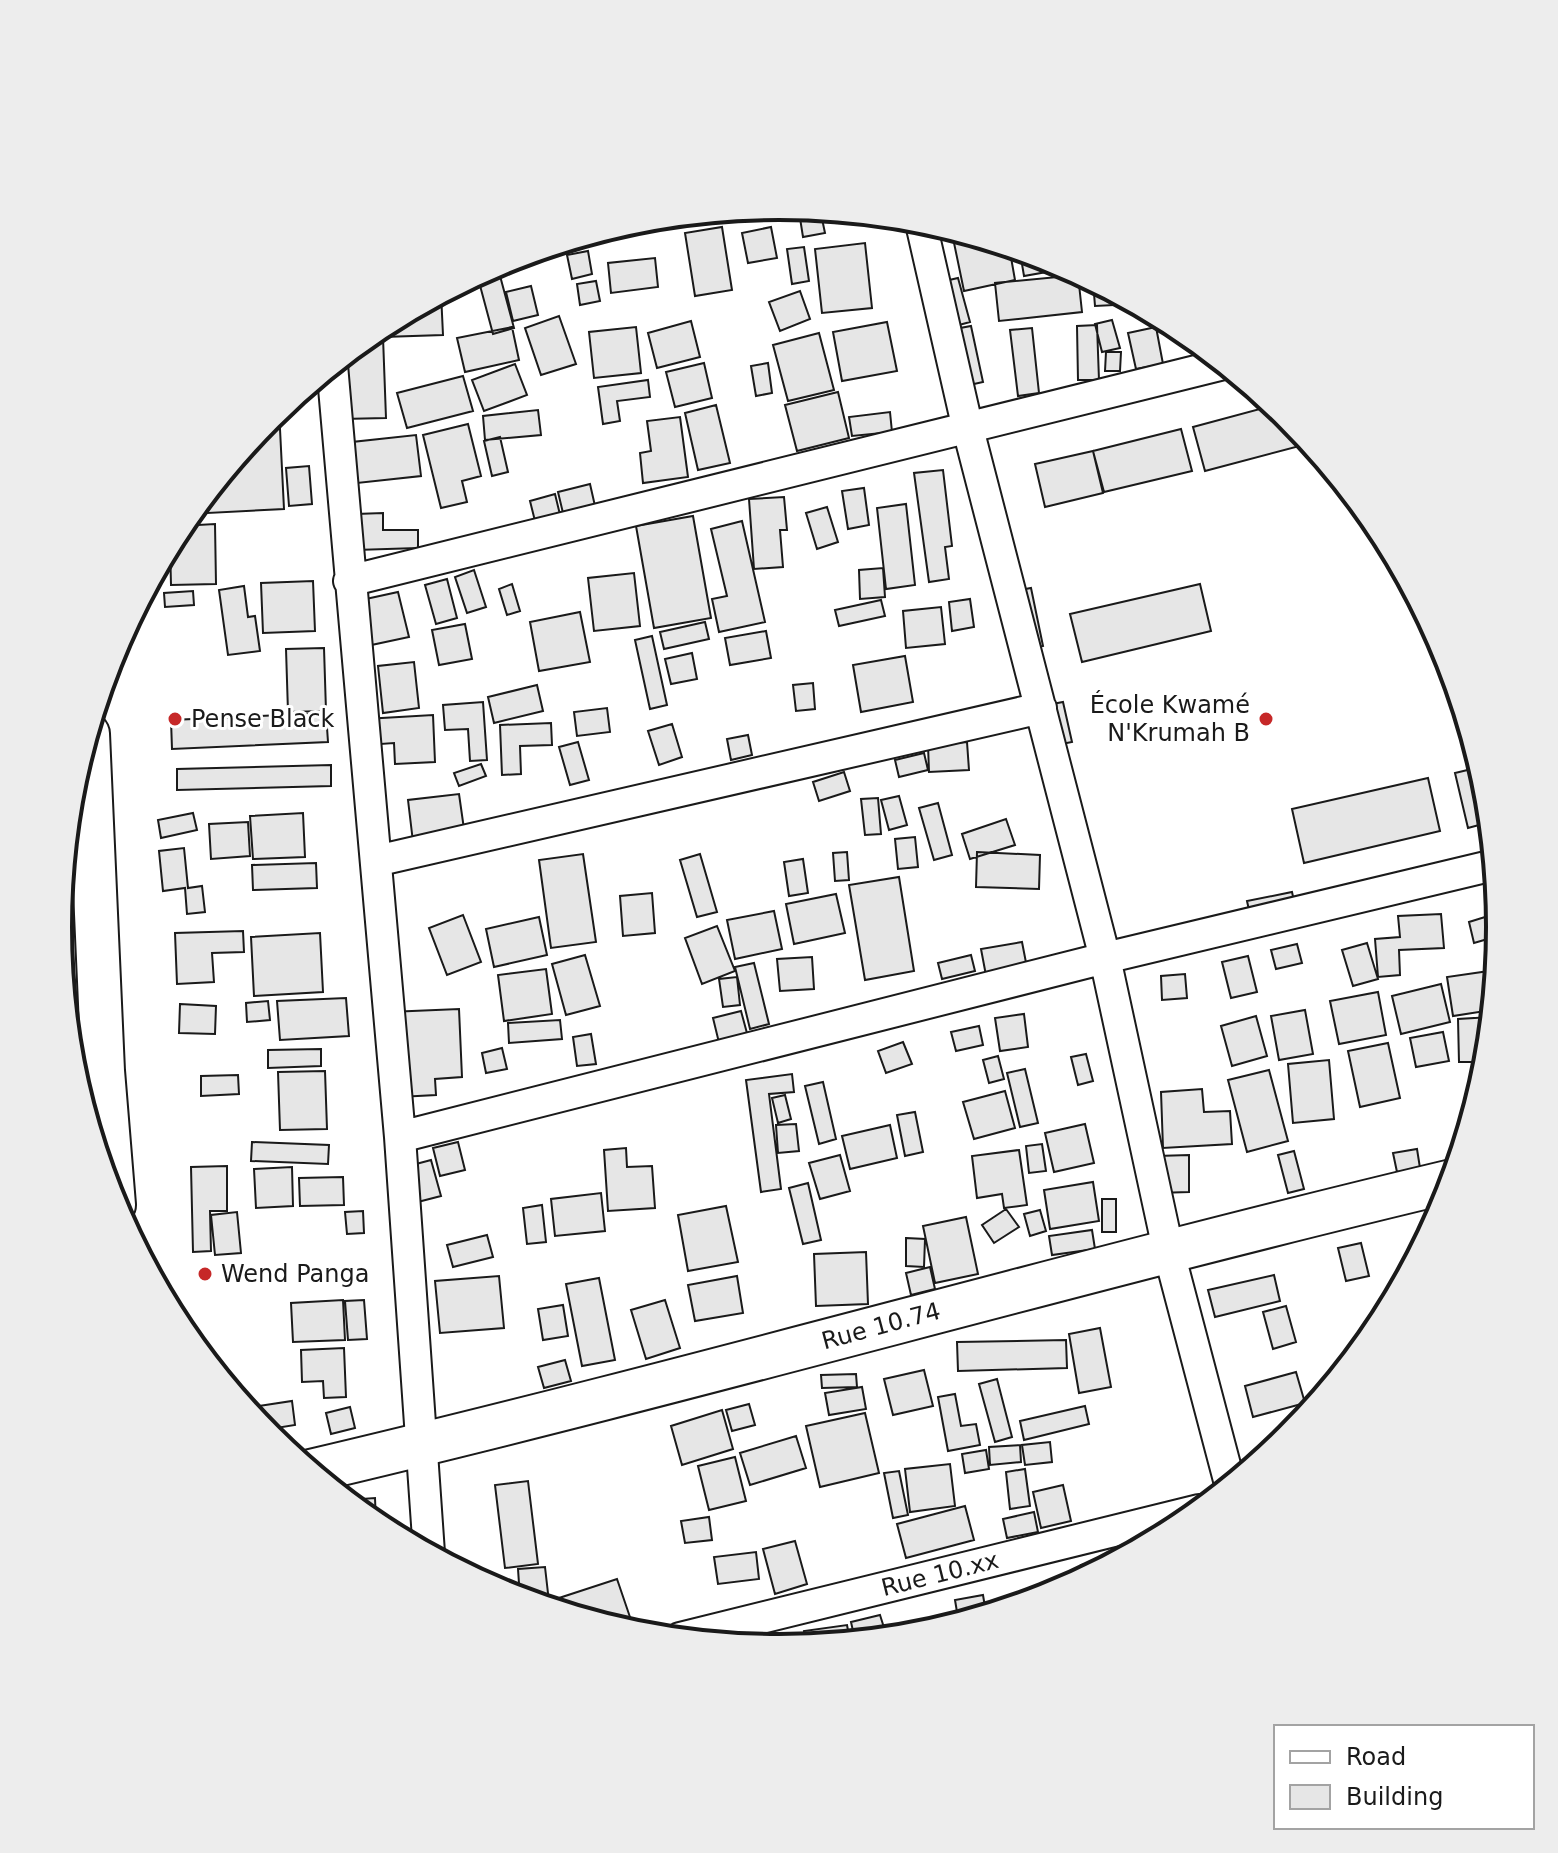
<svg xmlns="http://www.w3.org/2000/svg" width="1558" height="1853" font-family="'DejaVu Sans',sans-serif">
<rect width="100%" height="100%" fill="#fff"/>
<!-- building -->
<path fill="#e6e6e6" stroke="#1a1a1a" stroke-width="2" d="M821,214L825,233L803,237L800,218Z
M722,227L732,290L695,296L685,233Z
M771,227L777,258L748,263L742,233Z
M970,235L1009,246L1015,280L964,291L953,238Z
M865,243L872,308L822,313L815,249Z
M804,247L809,281L792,284L787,249Z
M588,251L592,274L572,279L567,255Z
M1025,251L1055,261L1069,268L1024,276L1020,252Z
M655,258L658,287L611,293L608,263Z
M499,272L514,328L493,334L478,278Z
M1078,275L1082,312L999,321L995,283Z
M958,278L970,322L948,328L936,283Z
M596,281L600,301L580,305L577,284Z
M1093,281L1136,304L1095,306Z
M531,286L538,315L513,321L506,292Z
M800,291L810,319L780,331L769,302Z
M441,293L443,335L383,337L386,418L342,419L340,358L352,349H362L361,341L379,327L395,322V318Z
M559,316L576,364L541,375L525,328Z
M1158,316L1180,327L1182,329L1163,333Z
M1112,320L1120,348L1102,352L1095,324Z
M691,321L700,357L657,368L648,333Z
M887,322L897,371L842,381L833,332Z
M1097,325L1099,380H1078L1077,326Z
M971,326L983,382L956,388L944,331Z
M512,327L519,360L465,372L457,338Z
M636,327L641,373L594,378L589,332Z
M1156,327L1163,364L1136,369L1128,333Z
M1032,328L1039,393L1018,396L1010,330Z
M819,333L834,390L788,401L773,345Z
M1106,352H1121L1120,371H1105Z
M704,363L712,398L675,407L666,372Z
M768,363L772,393L756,396L751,366Z
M515,364L527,395L484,411L472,380Z
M463,376L473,411L407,428L397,393Z
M648,380L650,397L617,401L620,421L603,424L598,387Z
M838,392L849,438L797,451L785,405Z
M716,405L730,463L698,470L685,413Z
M1275,405L1311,443L1205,471L1193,427Z
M279,409L284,509L189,514L254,435H265L264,422Z
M538,410L541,435L485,440L483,416Z
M890,412L892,432L852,436L849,417Z
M680,417L688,477L643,483L640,453L651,451L647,421Z
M468,424L481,476L462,481L467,502L441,508L423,435Z
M1181,429L1192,471L1104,492L1093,451Z
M416,435L421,476L348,484L343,443Z
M500,437L508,472L492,476L484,441Z
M1093,451L1103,493L1045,507L1035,464Z
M309,466L312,504L289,506L286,468Z
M943,470L952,546L945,547L949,579L929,582L914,473Z
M590,484L595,506L563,513L558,492Z
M864,488L869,525L848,529L842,491Z
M555,494L562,523L537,529L530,501Z
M784,497L787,530H780L783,567L754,569L749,499Z
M906,504L915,585L886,589L877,508Z
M827,507L838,542L817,549L806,513Z
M383,513V530H418V548L356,550V514Z
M693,516L711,618L654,628L636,526Z
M742,521L765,622L719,632L712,599L727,596L711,529Z
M215,524L216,584L171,585L170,544L180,526Z
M883,568L885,597L860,599L859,570Z
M474,570L486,607L467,613L455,577Z
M634,573L640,626L594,631L588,578Z
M447,579L457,618L436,624L425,585Z
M313,581L315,631L263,633L261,583Z
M512,584L520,611L507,615L499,589Z
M1200,584L1211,631L1082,662L1070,614Z
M244,586L248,617L255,616L260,651L228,655L219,590Z
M1031,588L1043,646L1028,649L1015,591Z
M193,591L194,605L165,607L164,593Z
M398,592L409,637L362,647L352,602Z
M970,599L974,627L952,631L949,602Z
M881,600L885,616L839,626L835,610Z
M941,607L945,644L906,648L903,611Z
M580,612L590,662L539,671L530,622Z
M705,622L709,639L664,649L660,632Z
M465,624L472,659L439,665L432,630Z
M766,631L771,658L730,665L725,638Z
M652,636L667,705L650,709L635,640Z
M324,648L326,711L288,712L286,649Z
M692,653L697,679L671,684L665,659Z
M905,656L913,702L861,712L853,665Z
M414,662L419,708L383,713L378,666Z
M813,683L815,709L796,711L793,685Z
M537,685L543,711L494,723L488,697Z
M483,702L487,760L470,761L468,729L445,730L443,705Z
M1063,702L1072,742L1051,746L1042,706Z
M607,708L610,732L577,736L574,712Z
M326,713L328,742L172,749L171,720Z
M433,715L435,762L395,764L394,743L366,745L365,719Z
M551,723L552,745L520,746L521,774L502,775L500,725Z
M672,724L682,757L659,765L648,731Z
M748,735L752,755L731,760L727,739Z
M578,742L589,780L570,785L559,747Z
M967,742L969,770L929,772L928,745Z
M924,753L928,770L899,777L895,760Z
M481,764L486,776L459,786L454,773Z
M331,765V786L177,790V769Z
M1480,767L1490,822L1468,828L1455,773Z
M844,772L850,791L819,801L813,782Z
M1428,778L1440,831L1304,863L1292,809Z
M459,794L465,836L413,842L408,800Z
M899,796L907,825L889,830L881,800Z
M878,798L881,834L865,835L861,799Z
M938,803L952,855L934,860L919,808Z
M193,813L197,830L161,838L158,820Z
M303,813L305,857L253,859L250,816Z
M1006,819L1015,845L970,859L962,834Z
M248,822L250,856L211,859L209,824Z
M915,837L918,867L898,869L895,839Z
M184,848L188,888L202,886L205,912L187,914L185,888L163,891L159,851Z
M847,852L849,880L835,881L833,853Z
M977,852L1040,855L1039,889L976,887Z
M583,854L596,942L551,948L539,860Z
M700,854L717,912L697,917L680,860Z
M803,859L808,893L789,896L784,862Z
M316,863L317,888L253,890L252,865Z
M899,877L914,971L865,980L849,885Z
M1292,892L1296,910L1251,919L1247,901Z
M652,893L655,933L623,936L620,896Z
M836,894L845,933L794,944L786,904Z
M774,911L782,949L735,959L727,920Z
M1441,914L1444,948L1399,950L1400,975L1378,977L1375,939L1400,937L1398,916Z
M1499,914V940L1495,941L1490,915Z
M463,915L481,962L447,975L429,928Z
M539,917L547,955L494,967L486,929Z
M1485,917L1491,938L1474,943L1469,922Z
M717,926L735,971L702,984L685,938Z
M243,931L244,952L212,953L214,982L177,984L175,933Z
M320,933L323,992L254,996L251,937Z
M1022,942L1029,978L988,986L981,949Z
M1367,943L1378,979L1353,986L1342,950Z
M1297,944L1302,963L1276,969L1271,950Z
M585,955L600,1006L566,1015L552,964Z
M971,955L975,971L942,979L938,963Z
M1248,956L1257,992L1231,998L1222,962Z
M812,957L814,989L780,991L777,959Z
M754,963L769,1024L750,1029L735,967Z
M546,969L552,1014L504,1021L498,975Z
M1496,970L1492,1010L1453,1016L1447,977Z
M1185,974L1187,998L1162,1000L1161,976Z
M737,977L740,1005L723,1007L719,979Z
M1441,984L1450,1022L1401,1034L1392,996Z
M1378,992L1386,1035L1339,1044L1330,1001Z
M346,998L349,1036L280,1040L277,1001Z
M268,1001L270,1020L247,1022L246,1003Z
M180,1004L216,1006L215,1034L179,1033Z
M459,1009L462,1077L435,1079L436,1095L399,1097L389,1012Z
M1305,1010L1313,1054L1279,1060L1271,1016Z
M741,1011L751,1048L722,1055L713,1018Z
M1024,1014L1028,1047L1000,1051L995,1018Z
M1256,1016L1267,1056L1232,1066L1221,1026Z
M1491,1017L1487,1062H1459L1458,1019Z
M560,1020L562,1039L509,1043L508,1023Z
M979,1026L983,1045L956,1051L951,1032Z
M1443,1032L1449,1061L1416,1067L1410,1038Z
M591,1034L596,1064L577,1066L573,1037Z
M903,1042L912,1064L886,1073L878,1051Z
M1388,1043L1400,1098L1360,1107L1348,1051Z
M502,1048L507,1069L486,1073L482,1053Z
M321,1049V1066L268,1068V1050Z
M1086,1054L1093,1081L1078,1085L1071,1057Z
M998,1056L1004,1079L989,1083L983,1060Z
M1329,1060L1334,1119L1293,1123L1288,1064Z
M1025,1069L1038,1123L1020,1127L1007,1073Z
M1269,1070L1288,1141L1247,1152L1228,1080Z
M325,1071L327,1129L280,1130L278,1072Z
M792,1074L794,1092L769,1094L781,1189L761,1192L746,1080Z
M238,1075L239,1094L201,1096V1076Z
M823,1082L836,1139L819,1144L805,1086Z
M1202,1089L1204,1112L1230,1111L1232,1144L1163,1148L1161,1092Z
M1005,1091L1015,1128L974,1139L963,1102Z
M785,1095L791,1119L778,1123L772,1098Z
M915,1112L923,1152L905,1156L897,1115Z
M796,1124L799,1151L778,1153L776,1125Z
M1085,1124L1094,1163L1054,1172L1045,1133Z
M890,1125L897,1158L850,1169L842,1136Z
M252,1142L329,1145L328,1164L251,1161Z
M458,1142L465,1170L440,1176L433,1148Z
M1042,1144L1046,1171L1029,1173L1026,1146Z
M626,1148L627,1167L652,1166L655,1208L608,1211L604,1150Z
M1417,1149L1420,1168L1397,1172L1393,1153Z
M1019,1150L1027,1205L1004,1208L1002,1194L977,1198L972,1156Z
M1294,1151L1304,1189L1288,1193L1278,1155Z
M840,1155L850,1191L820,1199L809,1163Z
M1189,1155V1192L1157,1193V1156Z
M431,1160L441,1196L410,1204L401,1168Z
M227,1166V1211H210L211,1251L193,1252L191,1167Z
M292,1167L293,1206L256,1208L254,1169Z
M343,1177L344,1205L300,1206L299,1178Z
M1093,1182L1099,1221L1050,1229L1044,1190Z
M808,1183L821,1240L803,1244L789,1188Z
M601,1193L605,1231L555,1236L551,1199Z
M1102,1199H1116V1232H1102Z
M542,1205L546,1242L527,1244L523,1208Z
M726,1206L738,1262L688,1271L678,1215Z
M1006,1209L1019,1227L994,1243L982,1225Z
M1040,1210L1046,1231L1030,1236L1024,1214Z
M363,1211L364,1233L347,1234L345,1212Z
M237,1212L241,1253L215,1255L211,1215Z
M966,1217L978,1274L935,1283L923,1226Z
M1092,1230L1095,1249L1052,1255L1049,1236Z
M487,1235L493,1257L453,1267L447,1245Z
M906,1238L925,1239L924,1267L906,1266Z
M1361,1243L1369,1276L1346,1281L1338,1248Z
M866,1252L868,1304L816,1306L814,1254Z
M930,1267L935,1289L911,1295L906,1273Z
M1274,1275L1280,1301L1215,1317L1208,1290Z
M499,1276L504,1328L440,1333L435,1281Z
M737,1276L743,1313L695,1321L688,1285Z
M599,1278L615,1360L582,1366L566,1284Z
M343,1300L345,1340L293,1342L291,1303Z
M364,1300L367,1339L348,1340L345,1301Z
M665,1300L680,1348L646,1359L631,1310Z
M563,1305L568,1336L543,1340L538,1309Z
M1286,1306L1296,1342L1273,1349L1263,1312Z
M1100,1328L1111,1387L1079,1393L1069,1334Z
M1066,1340L1067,1368L958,1371L957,1342Z
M344,1348L346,1397L324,1398L323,1381L302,1382L301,1350Z
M565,1360L571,1381L544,1388L538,1367Z
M924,1370L933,1406L893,1415L884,1379Z
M1296,1372L1305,1403L1253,1417L1245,1386Z
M856,1374L857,1387L822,1388L821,1375Z
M997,1379L1012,1437L995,1442L979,1384Z
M862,1387L866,1409L829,1415L825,1393Z
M955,1394L961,1426L976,1424L980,1445L948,1451L938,1397Z
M292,1401L295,1425L264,1430L246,1408Z
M749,1404L755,1425L732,1431L726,1410Z
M1085,1406L1089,1424L1024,1440L1020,1421Z
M350,1407L355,1428L331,1434L326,1413Z
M722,1410L733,1449L682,1465L671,1426Z
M865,1413L879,1473L820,1487L806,1426Z
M796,1436L806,1468L750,1485L740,1453Z
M1050,1442L1052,1462L1025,1465L1022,1445Z
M1020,1445L1021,1462L990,1465L989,1447Z
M986,1450L989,1469L965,1473L962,1454Z
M735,1457L746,1501L709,1510L698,1466Z
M950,1464L955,1506L910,1512L905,1469Z
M1025,1469L1030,1506L1010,1509L1006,1472Z
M899,1471L908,1515L893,1518L884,1473Z
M528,1481L538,1564L505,1568L495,1485Z
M1063,1485L1071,1521L1041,1528L1033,1492Z
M375,1498L376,1524L346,1500Z
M965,1506L974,1540L906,1558L897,1524Z
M1034,1512L1038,1532L1007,1538L1003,1519Z
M709,1517L712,1540L685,1543L681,1521Z
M1105,1528L1170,1531L1115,1559Z
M795,1541L807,1584L775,1594L763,1549Z
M756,1552L759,1579L718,1584L714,1557Z
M1123,1556L1084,1577L1081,1565Z
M545,1567L549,1602L520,1598L518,1569Z
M617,1579L631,1620L613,1626L559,1610L556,1599Z
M983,1595L986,1613L958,1618L955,1600Z
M880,1615L887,1637L855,1640L851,1622Z
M847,1625L850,1641L806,1645L804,1631Z"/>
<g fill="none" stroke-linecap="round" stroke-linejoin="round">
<defs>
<path id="street" d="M920,219L967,425L1105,958L1168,1249L1230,1484
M332,365L400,1137L429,1553
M349,581L1224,364
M376,861L1041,708
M400,1137L1105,958L1494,865
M680,1638L1199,1510"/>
<path id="secondary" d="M88,734L103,1071L114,1205
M311,1471C693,1381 1070,1272 1452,1181"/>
</defs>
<!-- street casing -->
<use href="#street" stroke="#1a1a1a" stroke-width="34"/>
<!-- secondary casing -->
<use href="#secondary" stroke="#1a1a1a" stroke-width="46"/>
<!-- street -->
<use href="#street" stroke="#fff" stroke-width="30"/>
<!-- secondary -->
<use href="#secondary" stroke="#fff" stroke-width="42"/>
</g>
<!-- markers -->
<g fill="#c62828" stroke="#fff" stroke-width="3">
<circle cx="175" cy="719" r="8"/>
<circle cx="1266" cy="719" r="8"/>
<circle cx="205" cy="1274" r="8"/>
</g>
<g text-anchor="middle" stroke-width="6" stroke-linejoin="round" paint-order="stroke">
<!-- poi labels -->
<g font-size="24" fill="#1a1a1a" stroke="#fff" text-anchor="start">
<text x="1250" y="713" text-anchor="end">École Kwamé<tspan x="1250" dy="28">N'Krumah B</tspan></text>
<text x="191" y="727">Pense Black</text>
<text x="221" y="1282">Wend Panga</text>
</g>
<!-- street labels -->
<g font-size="24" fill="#1a1a1a" stroke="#fff">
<text transform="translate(881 1326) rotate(-15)" y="8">Rue 10.74</text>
<text transform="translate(940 1574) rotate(-14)" y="8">Rue 10.xx</text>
</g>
</g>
<!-- crop -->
<path d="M0 0H1558V1853H0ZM72 927a707 707 0 1 1 1414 0a707 707 0 1 1-1414 0Z" fill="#ededed" fill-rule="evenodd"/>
<path fill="none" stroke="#1a1a1a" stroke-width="4" d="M72 927a707 707 0 1 1 1414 0a707 707 0 1 1-1414 0Z"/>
<!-- legend -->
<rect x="1274" y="1725" width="260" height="104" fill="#ffffff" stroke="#a3a3a3" stroke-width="2"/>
<rect x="1290" y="1751" width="40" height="12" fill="#ffffff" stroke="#a3a3a3" stroke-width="2"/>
<text x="1346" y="1765" font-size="24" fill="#1a1a1a">Road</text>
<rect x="1290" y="1785" width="40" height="24" fill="#e6e6e6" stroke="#a3a3a3" stroke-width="2"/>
<text x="1346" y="1805" font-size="24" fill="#1a1a1a">Building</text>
</svg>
